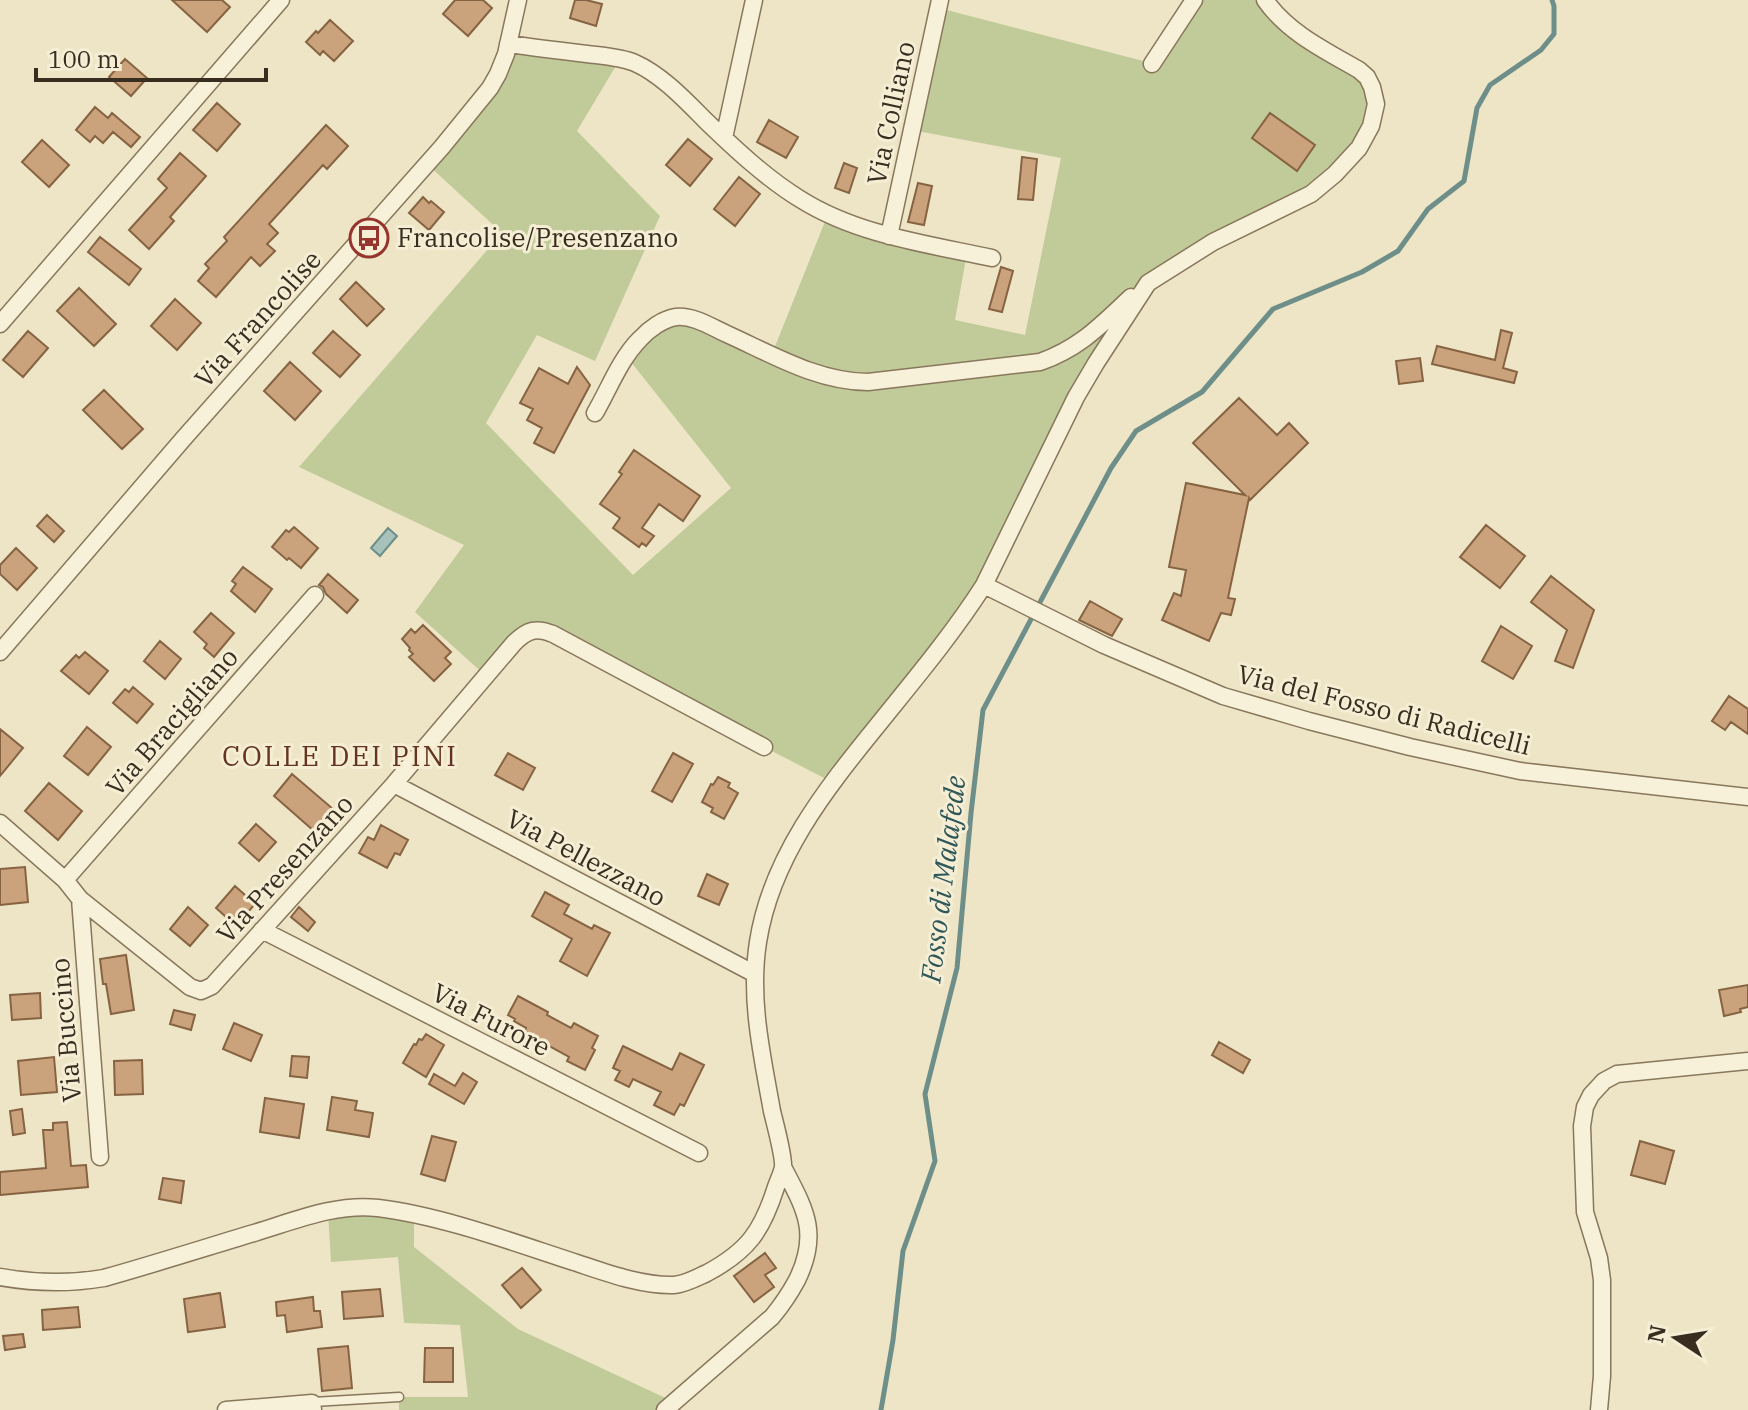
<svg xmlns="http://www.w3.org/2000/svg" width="1748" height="1410" font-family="'IBM Plex Serif',serif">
<rect width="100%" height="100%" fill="#ede5c5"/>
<!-- green -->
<path fill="#c1cb99" d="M1194,0H1256L1310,42L1359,70L1375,112L1335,174L1148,283L1091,370L984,585L832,782L535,629L486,676L415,612L464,545L299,467L502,233L427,164L496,79L508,44L620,59L577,131L660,216L595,361L537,335L486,423L633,575L731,488L627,357L647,332L694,320L772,354L828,214L967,253L955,320L1025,335L1061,158L912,130L939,8L1151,63Z
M328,1212L414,1215V1247L518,1329L674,1402L665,1410H399V1397H468L460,1325L404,1323L398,1257L331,1262Z"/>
<!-- water -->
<path fill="#a7c1bb" stroke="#6e8f89" stroke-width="2" d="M388,528L397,536L380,556L371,548Z"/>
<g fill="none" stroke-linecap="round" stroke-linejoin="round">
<!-- stream -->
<path stroke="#6e8f89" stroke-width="5" d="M881,1410L893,1340L903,1251L935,1161L925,1094L957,968L971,813L983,710L1111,468L1136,431L1202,392L1273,309L1362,272L1398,251L1428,209L1464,181L1477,108L1490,85L1541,50L1554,34V6L1552,0"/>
</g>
<!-- building -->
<path fill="#caa37c" stroke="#866342" stroke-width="2" d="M172,0H222L230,7L207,32Z
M455,0H483L492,8L468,36L443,14Z
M575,0H586L602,4L596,26L570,18Z
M330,20L353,41L334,61L323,51L320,55L306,42L316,31L318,33Z
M125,59L147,78L131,96L109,77Z
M217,103L240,124L217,151L193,130Z
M95,107L108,118L112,113L140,137L131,147L113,132L103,143L95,136L90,142L76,130Z
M1270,113L1315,145L1297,171L1252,138Z
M769,120L798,137L786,158L757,142Z
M326,125L348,146L327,169L323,165L269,224L278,233L267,244L275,251L260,266L251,257L216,297L198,281L209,268L205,264L227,241L224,237Z
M688,139L712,159L690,186L666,165Z
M42,140L69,165L49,187L22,162Z
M180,153L206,176L170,217L174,221L149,249L129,230L167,188L158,179Z
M1022,157L1037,159L1033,200L1018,199Z
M844,163L857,168L849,193L835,188Z
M739,177L760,194L735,226L714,209Z
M918,183L932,186L924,225L908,222Z
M423,197L429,203L431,201L444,212L429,230L409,213Z
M100,237L141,269L129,285L88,252Z
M1001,267L1013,271L1002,312L989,309Z
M356,282L384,309L367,326L340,299Z
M79,288L116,324L94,346L57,311Z
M175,299L201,323L177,350L151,326Z
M1501,330L1512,333L1503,368L1517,372L1514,383L1432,364L1437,346L1495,360Z
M28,331L48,348L23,377L3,360Z
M333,331L360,355L340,377L313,353Z
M1420,358L1423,381L1399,384L1396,361Z
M290,362L321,391L295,420L264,391Z
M577,367L590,385L554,453L534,443L542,428L527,420L533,409L520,403L539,368L568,384Z
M104,390L143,429L122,449L83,410Z
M1239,398L1277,435L1289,423L1308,443L1250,500L1249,498L1228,598L1235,599L1231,615L1221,613L1209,641L1162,620L1174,593L1181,596L1186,570L1169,567L1186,483L1245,495L1193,443Z
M634,450L700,496L683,521L659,504L642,528L654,536L646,546L642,543L639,547L613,528L620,518L600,504L622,474L619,472Z
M47,515L64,531L54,542L37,526Z
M1486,525L1525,556L1500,588L1460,557Z
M294,527L318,548L301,568L289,558L287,560L272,547L286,530L289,532Z
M16,548L37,568L17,590L0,574V565Z
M243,567L272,589L255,612L231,591L236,584L232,581Z
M328,574L358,600L347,613L326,594L323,587L319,585Z
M1551,576L1594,610L1573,668L1555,661L1567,630L1531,602Z
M1090,601L1122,619L1112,636L1079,620Z
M211,613L234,633L214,657L204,648L207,644L194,632Z
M423,625L451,652L445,658L451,664L434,681L409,657L413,654L409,650L410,648L402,639L411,629L415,633Z
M1501,626L1532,646L1513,679L1482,661Z
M160,641L181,659L165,679L144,661Z
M85,652L108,671L89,694L61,671L76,655L79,658Z
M133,687L153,704L137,723L113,703L125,689L129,692Z
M1729,696L1748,709V734L1731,722L1725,730L1712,721Z
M87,727L111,747L88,775L64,756Z
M0,729L23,748L0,776Z
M508,753L535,768L523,790L495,775Z
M673,753L693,764L672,802L652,791Z
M292,774L333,809L314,831L274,796Z
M718,777L730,783L728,787L738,793L724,819L711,812L713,808L702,802L711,784L713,785Z
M49,783L82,811L58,840L25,811Z
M256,824L276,842L259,861L239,843Z
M381,825L408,840L400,855L395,853L387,868L359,853L368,837L374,840Z
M25,867L28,902L0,905V869Z
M707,874L728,884L719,905L698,896Z
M235,886L255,904L236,926L216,908Z
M545,892L569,905L564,914L592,929L594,925L610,933L587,976L560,961L572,939L532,916Z
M188,907L208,925L190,946L170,929Z
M299,907L315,922L308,931L291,917Z
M126,955L134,1010L111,1014L106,984H103L100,959Z
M1748,985V1007L1740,1009L1741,1012L1724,1016L1719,990Z
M40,993L41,1018L12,1020L10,995Z
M518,996L548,1012L547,1015L571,1028L574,1023L598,1036L592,1048L595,1050L585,1070L567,1061L569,1057L524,1032L526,1028L514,1021L515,1019L508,1015Z
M174,1010L195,1015L191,1030L170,1024Z
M234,1023L262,1035L251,1061L223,1049Z
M426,1034L444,1045L426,1077L403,1063L414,1044L416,1045L419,1039L422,1040Z
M1219,1042L1250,1060L1243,1073L1212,1055Z
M623,1046L672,1070L680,1053L704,1065L684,1106L680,1104L674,1115L654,1105L661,1092L633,1079L629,1087L615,1080L620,1071L613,1068Z
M292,1056L309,1057L307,1078L290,1076Z
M54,1057L57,1092L21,1095L18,1061Z
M142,1060L143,1094L115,1095L114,1061Z
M463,1073L477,1082L464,1104L429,1084L434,1074L455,1086Z
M332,1097L357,1101L355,1110L373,1113L369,1137L327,1130Z
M265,1098L304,1104L299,1138L260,1132Z
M22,1109L25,1133L13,1135L10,1111Z
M67,1122L71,1166L86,1165L88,1187L0,1195V1172L46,1168L43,1130H53V1123Z
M432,1136L456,1142L445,1181L421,1174Z
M1640,1141L1674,1151L1665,1184L1631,1175Z
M163,1178L184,1181L181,1203L159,1199Z
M765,1253L776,1268L765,1275L774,1287L754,1302L734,1276Z
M522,1268L541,1290L521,1308L502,1285Z
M380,1289L383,1316L344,1319L342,1292Z
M220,1293L225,1327L188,1332L184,1299Z
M313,1297L314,1311H320L322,1327L287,1332L285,1315L277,1316L276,1302Z
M78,1307L80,1327L43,1330L42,1310Z
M23,1334L25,1347L5,1350L3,1336Z
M348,1346L352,1388L322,1391L318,1349Z
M425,1348H453V1382H424Z"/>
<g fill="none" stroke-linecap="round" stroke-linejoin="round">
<defs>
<path id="service" d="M313,1402L399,1397"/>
<path id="minor" d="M508,44C535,48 561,51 587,54C603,56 621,57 635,63C662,75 686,101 706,121C735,149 766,178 800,199C857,235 927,244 992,258
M1152,64L1194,0
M724,138L754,0
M889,236L940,0
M0,324L281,0
M595,413C609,389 620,359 640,339C649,329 663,319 676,317C694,315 713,328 729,335C773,355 819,382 868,382L1040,362C1080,348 1101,325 1131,297
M984,585L1104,645L1223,696L1309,721L1410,747L1520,771L1748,797
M0,652L184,438L442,147L490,88L498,74L506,54L518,0
M394,784L755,974
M0,823L65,880L80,899L190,987L201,991L212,986L394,784L514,643C527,630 536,627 553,634L764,747
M65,880L315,595
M80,899L100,1157
M262,930L699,1153
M0,1277C34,1283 69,1284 104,1278C154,1264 204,1248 254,1233C294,1221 336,1203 378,1208C443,1216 515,1243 577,1263C607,1273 642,1286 674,1285C686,1284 696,1278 707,1273C748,1251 762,1231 776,1187C778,1181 782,1173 783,1167C784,1156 775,1124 772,1111C762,1055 749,999 758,942C771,858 825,790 877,726C914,680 952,635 984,585L1076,397L1096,363L1148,283L1213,242L1311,194L1335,174L1359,148L1371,126L1376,104L1372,87L1367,77L1359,70C1326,51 1288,33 1265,0
M226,1410L312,1403L313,1410
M665,1410L772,1317C782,1305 790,1293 797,1280C820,1233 805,1209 783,1167
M1599,1410L1602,1376V1280L1599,1258L1585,1212L1582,1126L1585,1107L1591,1095L1604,1081L1617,1074L1748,1061"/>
</defs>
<!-- service casing -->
<use href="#service" stroke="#88775c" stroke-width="11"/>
<!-- minor casing -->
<use href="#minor" stroke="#88775c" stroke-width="19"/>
<!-- service -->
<use href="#service" stroke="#f8f1d9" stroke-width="8"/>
<!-- minor -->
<use href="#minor" stroke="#f8f1d9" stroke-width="16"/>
</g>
<!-- icons -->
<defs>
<symbol id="bus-ring" viewBox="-11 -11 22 22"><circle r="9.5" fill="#f5eed5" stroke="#95352d" stroke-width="1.5"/><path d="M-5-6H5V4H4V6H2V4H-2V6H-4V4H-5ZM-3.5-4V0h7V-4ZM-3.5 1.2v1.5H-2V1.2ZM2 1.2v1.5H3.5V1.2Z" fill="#95352d"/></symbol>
</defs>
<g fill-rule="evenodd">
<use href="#bus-ring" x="347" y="216" width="44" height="44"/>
</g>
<g text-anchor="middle" stroke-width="6" stroke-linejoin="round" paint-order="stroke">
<!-- street labels -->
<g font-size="26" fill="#382d1f" stroke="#f5eed5">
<text transform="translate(891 113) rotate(-78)" y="9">Via Colliano</text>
<text transform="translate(258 319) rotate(-48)" y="9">Via Francolise</text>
<text transform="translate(1384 710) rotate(14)" y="9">Via del Fosso di Radicelli</text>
<text transform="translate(172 722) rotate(-49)" y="9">Via Bracigliano</text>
<text transform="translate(586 858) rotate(28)" y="9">Via Pellezzano</text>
<text transform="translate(285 869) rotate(-48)" y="9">Via Presenzano</text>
<text transform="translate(491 1020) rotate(27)" y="9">Via Furore</text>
<text transform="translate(66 1030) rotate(-95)" y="9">Via Buccino</text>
</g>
<!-- poi labels -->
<g font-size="26" fill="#382d1f" stroke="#f5eed5" text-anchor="start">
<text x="397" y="247">Francolise/Presenzano</text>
</g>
<!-- neighbourhood labels -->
<g font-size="28" letter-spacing="2" fill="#643420" stroke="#f5eed5">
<text x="340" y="766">COLLE DEI PINI</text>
</g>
<!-- water labels -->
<g font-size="28" font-style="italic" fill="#2f5758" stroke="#f5eed5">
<text transform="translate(943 879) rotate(-83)" y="10">Fosso di Malafede</text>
</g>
</g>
<!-- north arrow -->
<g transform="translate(1676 1338) rotate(282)" stroke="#f5eed5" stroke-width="6" paint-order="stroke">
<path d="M0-6L14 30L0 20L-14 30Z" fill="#382d1f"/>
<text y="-12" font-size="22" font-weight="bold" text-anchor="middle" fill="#382d1f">N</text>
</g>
<!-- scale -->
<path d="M36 68v12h230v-12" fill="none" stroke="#382d1f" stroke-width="4"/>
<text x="48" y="68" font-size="24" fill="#382d1f" stroke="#f5eed5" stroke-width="6" paint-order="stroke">100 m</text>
</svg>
